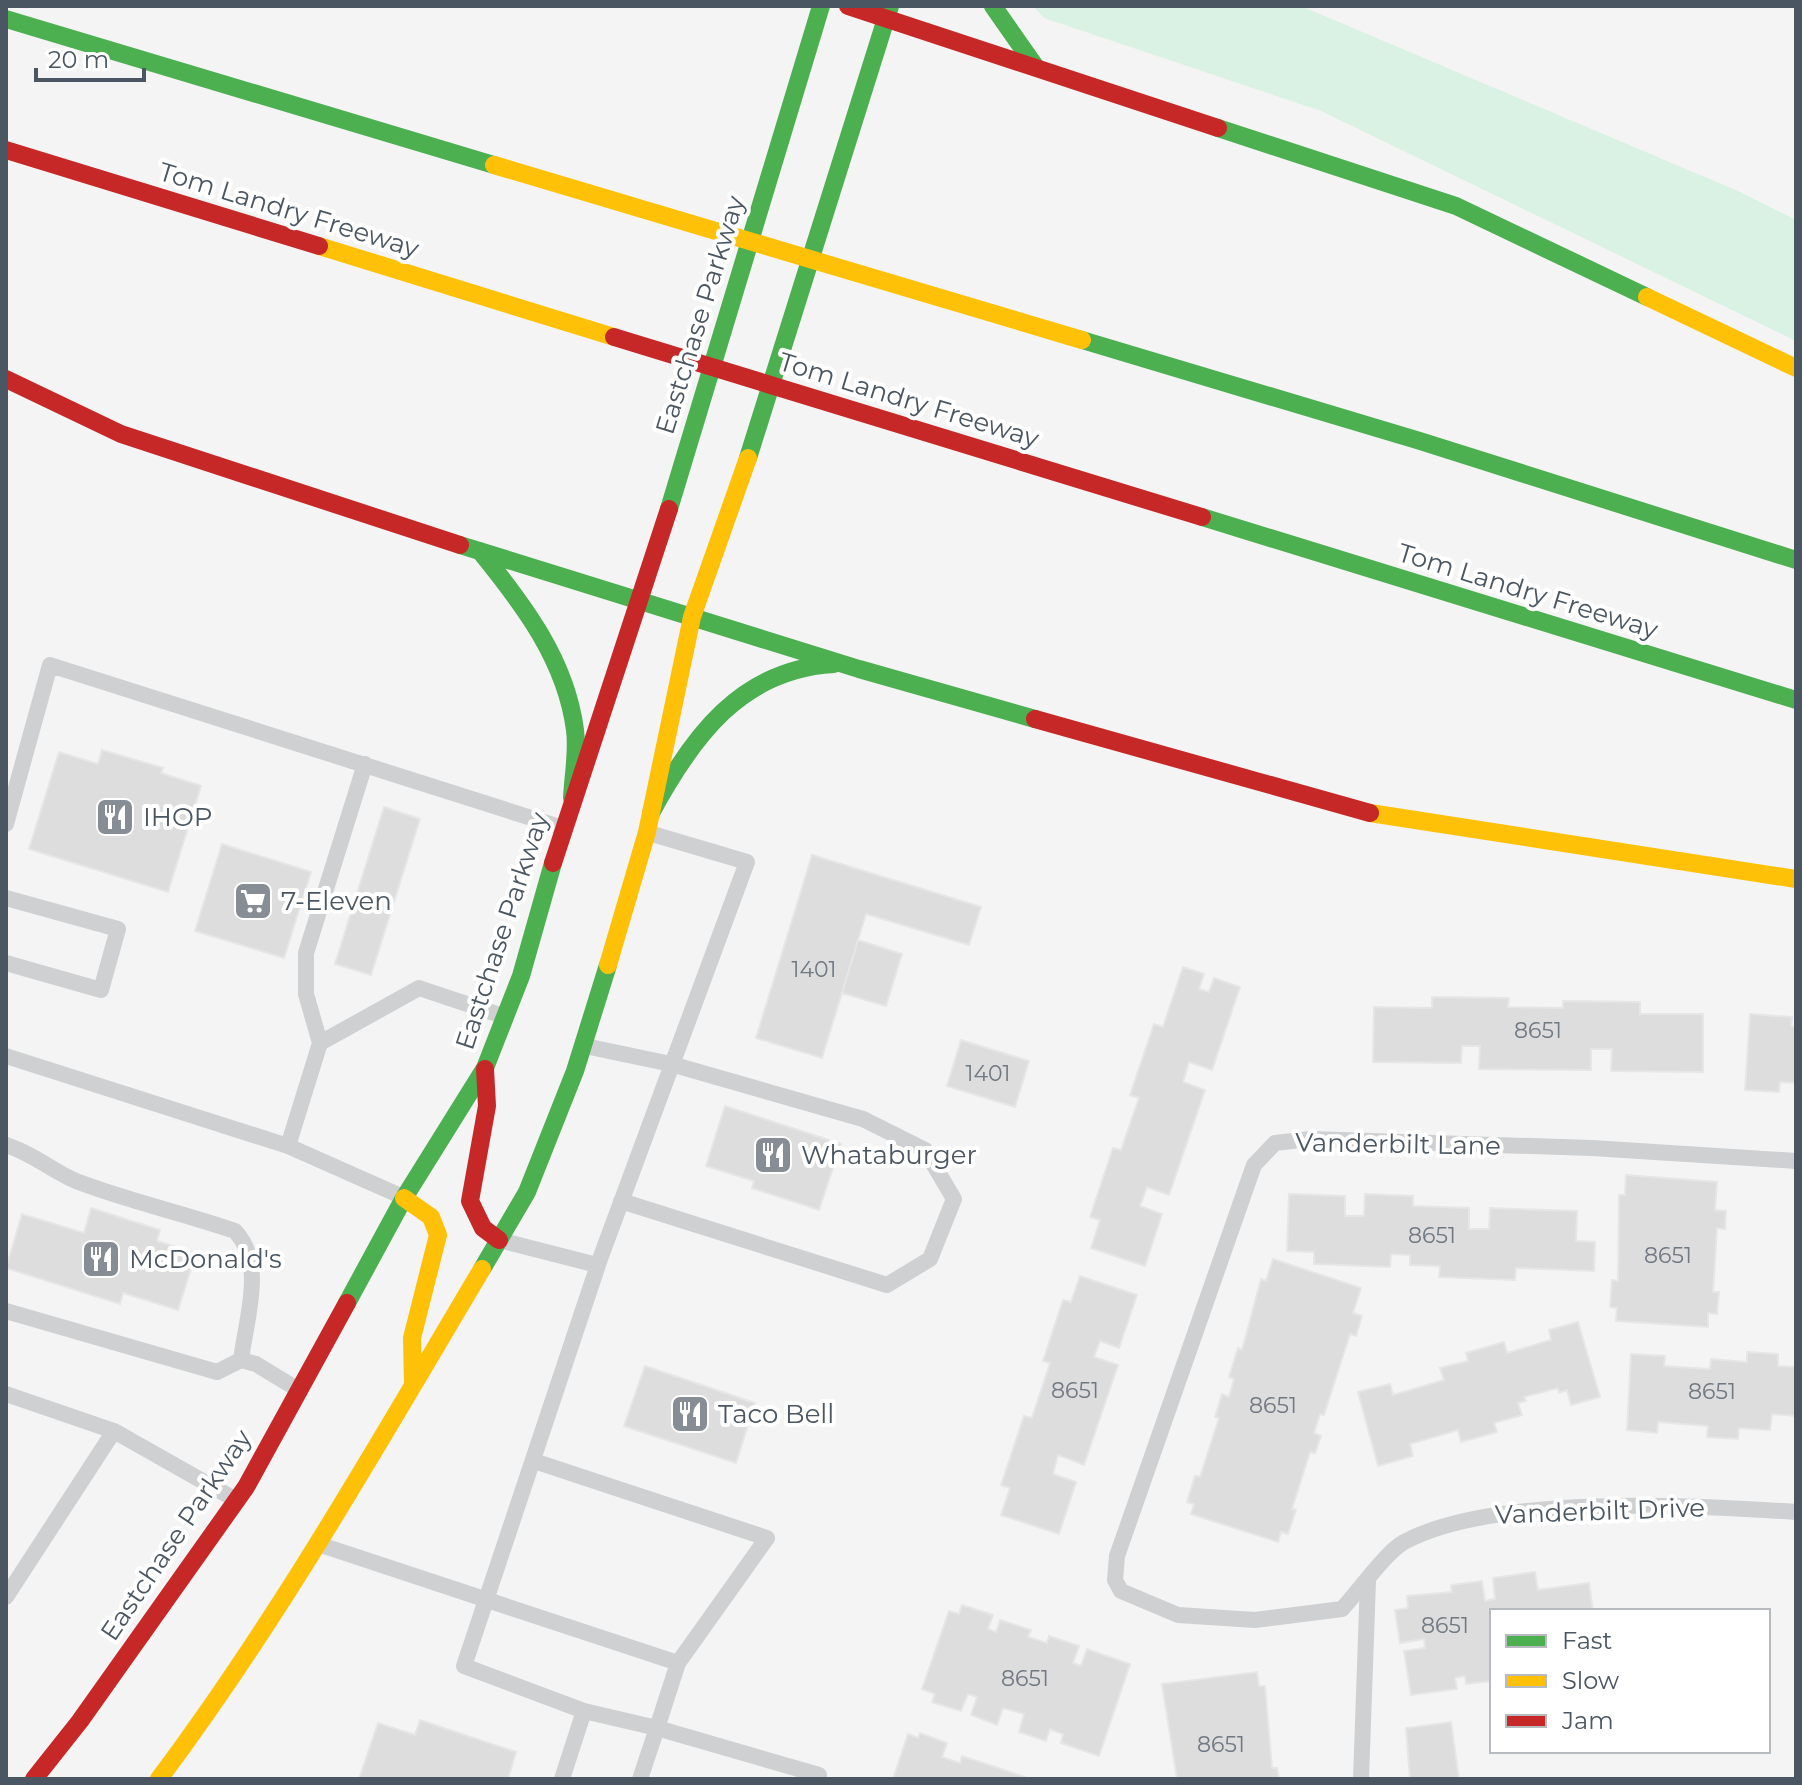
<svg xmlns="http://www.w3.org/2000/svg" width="1802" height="1785" font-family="Montserrat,sans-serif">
<rect width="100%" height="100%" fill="#f4f4f4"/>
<!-- green -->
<path fill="#d9f2e3" d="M1033,6H1301L1738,191L1796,220V341L1321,111L1044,18Z"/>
<!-- building -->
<path fill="#ddddde" stroke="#e5e6e7" stroke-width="2" d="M102,750L163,768L161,773L201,786L168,892L29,849L59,752L98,764Z
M384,807L420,819L371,975L335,964Z
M222,844L311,872L284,958L195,931Z
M812,855L981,907L969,945L866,914L822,1058L756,1038Z
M858,940L902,954L886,1006L842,993Z
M1183,967L1204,974L1199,989L1209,992L1214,978L1240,987L1212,1070L1189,1062L1183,1082L1205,1090L1169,1195L1147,1187L1140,1206L1162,1214L1145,1266L1091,1248L1100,1220L1090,1217L1113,1148L1121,1150L1139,1098L1130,1095L1154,1024L1163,1027Z
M1432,997L1509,998L1508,1007L1563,1008V1001L1640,1002V1014H1703V1072L1611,1071L1612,1049H1591V1070L1479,1069L1480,1046H1462L1461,1063L1373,1062L1374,1007L1432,1008Z
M1750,1014L1792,1017L1791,1026L1796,1027V1083L1780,1082L1779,1092L1745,1090Z
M961,1040L1029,1061L1015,1107L947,1086Z
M725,1106L841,1144L819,1210L752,1188L754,1181L706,1166Z
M1626,1175L1717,1182L1715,1210L1726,1211L1725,1229L1717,1228L1713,1292H1719L1717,1314L1708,1313V1327L1616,1321L1617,1308L1610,1307L1612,1280L1618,1281L1619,1195H1625Z
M1289,1194L1345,1196V1216H1364L1365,1194L1413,1196V1206L1469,1208V1229H1489L1490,1208L1577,1211L1576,1241L1595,1242L1594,1271L1516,1268L1515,1280L1439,1277L1440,1266L1410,1265V1255L1391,1254L1390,1267L1314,1264V1252L1287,1251Z
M91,1208L160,1230L157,1241L196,1253L178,1310L123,1293L120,1304L6,1268L22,1214L84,1233Z
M1273,1259L1361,1288L1353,1313L1362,1316L1356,1336L1350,1334L1324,1415L1320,1414L1314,1433L1321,1436L1315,1453L1310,1452L1292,1509L1296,1510L1288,1534L1281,1532L1278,1542L1191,1514L1194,1504L1187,1502L1195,1476L1200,1477L1219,1418L1215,1417L1222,1394L1229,1397L1234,1379L1229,1377L1238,1348L1242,1350L1261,1279L1266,1281Z
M1080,1276L1137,1295L1119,1348L1100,1341L1094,1357L1118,1365L1084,1465L1058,1455L1053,1474L1076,1482L1059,1534L1001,1515L1010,1488L1001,1485L1024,1416L1032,1418L1050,1363L1043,1361L1063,1300L1071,1302Z
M1578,1322L1600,1397L1571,1405L1567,1390L1559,1393L1558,1388L1524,1397L1526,1401L1518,1403L1522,1415L1494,1423L1497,1432L1461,1442L1458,1430L1410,1444L1413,1456L1378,1466L1358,1392L1390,1384L1393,1395L1444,1380L1440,1368L1468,1361L1466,1353L1504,1342L1507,1353L1551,1340L1549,1330Z
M1747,1352L1778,1354V1366L1796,1367V1416L1772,1414L1770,1430L1739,1428L1738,1439L1707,1437L1708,1426L1658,1422L1657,1433L1627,1430L1631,1354L1665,1356L1664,1366L1710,1369L1711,1359L1747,1362Z
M645,1366L755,1403L736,1463L624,1426Z
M1535,1572L1538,1590L1589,1583L1593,1611H1492V1681L1466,1684L1465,1676L1455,1678L1457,1689L1411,1695L1404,1651L1425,1648L1424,1639L1400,1643L1395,1610L1408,1608L1407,1596L1452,1592L1451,1585L1482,1581L1485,1601L1495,1599L1493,1578Z
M962,1605L993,1615L988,1629L996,1632L1000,1620L1031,1630L1028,1637L1047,1643L1049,1636L1079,1646L1073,1663L1081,1666L1087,1649L1130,1664L1099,1756L1061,1743L1063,1734L1050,1729L1046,1741L1019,1732L1024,1714L1003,1708L997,1725L971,1715L977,1697L968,1694L961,1711L932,1702L935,1694L922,1689L949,1611L959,1614Z
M1257,1672L1259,1686H1265L1272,1768H1277L1279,1779H1177L1162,1684Z
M420,1720L516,1752L508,1779H359L378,1723L415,1735Z
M1451,1722L1459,1779H1410L1406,1728Z
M920,1733L947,1743L942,1757L960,1763L962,1756L1031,1779H893L908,1734L918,1738Z"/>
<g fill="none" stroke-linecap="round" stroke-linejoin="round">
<!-- lane -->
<path stroke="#ced0d2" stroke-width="16" d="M6,824L50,665L563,828
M6,898L118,929L101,990L6,963
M320,1043L419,988L503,1016
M585,1046L671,1064L863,1119L925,1150L954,1199L930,1259L887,1285L621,1201
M6,1056L288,1146L403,1197
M6,1145C32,1153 51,1170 76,1181C128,1201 183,1213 235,1231C266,1264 246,1318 241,1360
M288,1146L320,1043L306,994V953L365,764
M1796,1161L1592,1148L1310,1139L1275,1143L1254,1165L1117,1556L1115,1580L1121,1591L1178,1615L1255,1620L1342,1609C1358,1592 1385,1553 1404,1542C1494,1494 1693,1505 1796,1512
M499,1240L597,1265
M6,1311L217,1372L241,1360L256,1364L297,1389
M6,1394L114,1431L236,1500
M534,1461L767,1538L678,1663
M321,1545L678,1663L657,1728L584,1711
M6,1597L114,1431
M562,1779L584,1711L464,1666L600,1259L747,862L649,833
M640,1779L657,1728L819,1775L817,1779
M1361,1779L1368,1581"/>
<!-- fast -->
<path stroke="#4caf50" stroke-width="18" d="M993,6L1035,66
M6,19L494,165
M1218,128L1456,206L1647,297
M1082,340L1420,441L1796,560
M748,458L890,6
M669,509L821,6
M1202,517L1796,700
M460,545L859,669L1035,719
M480,551C523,604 566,660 575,730C578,752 573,776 572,798
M651,813C692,737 741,669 834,664
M482,1269L527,1192L575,1071L608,965
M347,1303L404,1198L485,1068L521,976L553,863"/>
<!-- slow -->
<path stroke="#ffc107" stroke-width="18" d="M494,165L1082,340
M319,246L614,337
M1647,297L1796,368
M1370,813L1796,879
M608,965L647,832L692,617L748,458
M404,1198L431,1217L438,1235L412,1338L413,1383
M159,1779C280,1617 379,1442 482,1269"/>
<!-- jam -->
<path stroke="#c62828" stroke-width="18" d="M848,6L1218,128
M6,150L319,246
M614,337L1202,517
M6,379L121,434L460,545
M1035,719L1370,813
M553,863L669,509
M485,1069L487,1106L470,1201L483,1228L499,1240
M34,1779L80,1721L246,1487L347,1303"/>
</g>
<!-- icons -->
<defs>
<symbol id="restaurant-square" viewBox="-11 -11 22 22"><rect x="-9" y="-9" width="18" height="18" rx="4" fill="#868d94" stroke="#fff"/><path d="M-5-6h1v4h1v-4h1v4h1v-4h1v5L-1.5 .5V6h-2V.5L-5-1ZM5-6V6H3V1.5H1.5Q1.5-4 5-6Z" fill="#fff"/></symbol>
<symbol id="supermarket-square" viewBox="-11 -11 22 22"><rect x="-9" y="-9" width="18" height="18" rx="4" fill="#868d94" stroke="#fff"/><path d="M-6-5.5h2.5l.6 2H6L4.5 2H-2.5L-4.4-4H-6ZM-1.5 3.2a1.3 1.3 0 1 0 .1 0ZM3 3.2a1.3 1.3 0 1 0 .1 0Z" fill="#fff"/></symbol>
</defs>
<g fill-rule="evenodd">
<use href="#restaurant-square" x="93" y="795" width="44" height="44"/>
<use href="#supermarket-square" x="231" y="879" width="44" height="44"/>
<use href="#restaurant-square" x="751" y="1133" width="44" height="44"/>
<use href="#restaurant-square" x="79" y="1237" width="44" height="44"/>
<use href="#restaurant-square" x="668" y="1392" width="44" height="44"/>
</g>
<g text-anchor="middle" stroke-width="8" stroke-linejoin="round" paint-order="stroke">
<!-- number labels -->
<g font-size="22" fill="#707881">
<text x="814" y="977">1401</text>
<text x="1538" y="1038">8651</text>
<text x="988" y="1081">1401</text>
<text x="1432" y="1243">8651</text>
<text x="1668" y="1263">8651</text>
<text x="1075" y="1398">8651</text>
<text x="1712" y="1399">8651</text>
<text x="1273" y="1413">8651</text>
<text x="1445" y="1633">8651</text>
<text x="1025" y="1686">8651</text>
<text x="1221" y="1752">8651</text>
</g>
<!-- street labels -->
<g font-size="26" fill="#4a5661" stroke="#fff">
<text transform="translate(289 210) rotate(17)" y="9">Tom Landry Freeway</text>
<text transform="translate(700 315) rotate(-73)" y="9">Eastchase Parkway</text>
<text transform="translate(909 400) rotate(17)" y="9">Tom Landry Freeway</text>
<text transform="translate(1528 591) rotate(17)" y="9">Tom Landry Freeway</text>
<text transform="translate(502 931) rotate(-72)" y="9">Eastchase Parkway</text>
<text transform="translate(1398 1144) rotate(1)" y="9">Vanderbilt Lane</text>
<text transform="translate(1600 1511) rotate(-2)" y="9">Vanderbilt Drive</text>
<text transform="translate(176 1535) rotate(-56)" y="9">Eastchase Parkway</text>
</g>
<!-- poi labels -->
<g font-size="26" fill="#4a5661" stroke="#fff" text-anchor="start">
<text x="143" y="826">IHOP</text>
<text x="281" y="910">7-Eleven</text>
<text x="801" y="1164">Whataburger</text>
<text x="129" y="1268">McDonald's</text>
<text x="718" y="1423">Taco Bell</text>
</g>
</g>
<!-- border -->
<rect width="1802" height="1785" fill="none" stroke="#4a5661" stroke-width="16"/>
<!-- legend -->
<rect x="1490" y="1609" width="280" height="144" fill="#ffffff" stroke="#b7bbc0" stroke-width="2"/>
<rect x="1506" y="1635" width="40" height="12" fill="#4caf50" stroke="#b7bbc0" stroke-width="2"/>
<text x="1562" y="1649" font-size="24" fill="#4a5661">Fast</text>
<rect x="1506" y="1675" width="40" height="12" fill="#ffc107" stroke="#b7bbc0" stroke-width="2"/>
<text x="1562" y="1689" font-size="24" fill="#4a5661">Slow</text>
<rect x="1506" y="1715" width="40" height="12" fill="#c62828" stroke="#b7bbc0" stroke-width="2"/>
<text x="1562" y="1729" font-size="24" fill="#4a5661">Jam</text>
<!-- scale -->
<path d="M36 68v12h108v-12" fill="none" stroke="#4a5661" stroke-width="4"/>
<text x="48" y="68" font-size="24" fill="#4a5661" stroke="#ffffff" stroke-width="6" paint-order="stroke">20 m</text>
</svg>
